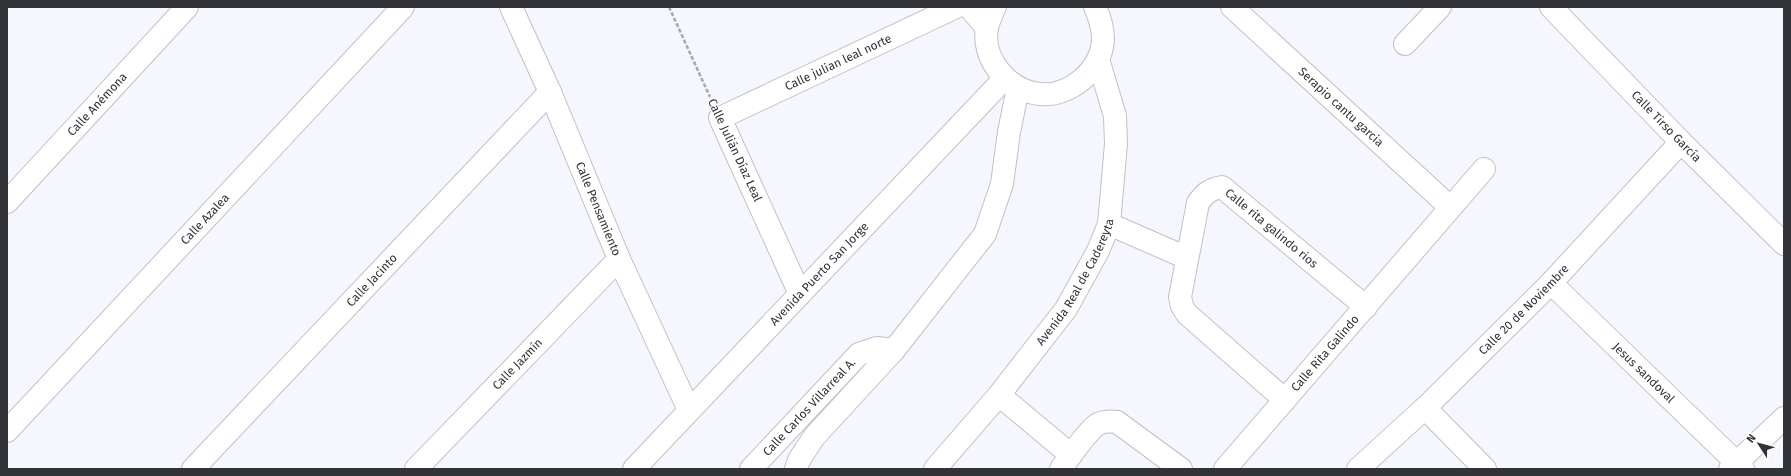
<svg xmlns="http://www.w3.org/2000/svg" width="1791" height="476" font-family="'Fira Sans',sans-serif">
<rect width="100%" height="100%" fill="#f6f7fe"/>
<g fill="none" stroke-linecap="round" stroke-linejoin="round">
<defs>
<g id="minor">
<path id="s1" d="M511,7L550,92L619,259L689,410"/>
<path d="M969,7L987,28"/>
<path id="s2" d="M1232,7L1450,207"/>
<path id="s3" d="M1551,7L1681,142L1784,244"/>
<path d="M1405,44L1440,7"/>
<path id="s4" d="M7,202L187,7"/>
<path d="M1109,224L1187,258"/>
<path id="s5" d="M1551,283L1743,469"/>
<path id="s6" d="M800,294L720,118L956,7"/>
<path d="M999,395L1071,455"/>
<path id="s7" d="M1285,400L1187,314L1182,306L1180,297L1198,203C1205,193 1210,189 1222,187L1366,307"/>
<path d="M1425,408L1485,469"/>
<path id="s8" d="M7,431L403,7"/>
<path id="s9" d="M193,469L550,92"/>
<path id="s10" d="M416,469L619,259"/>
<path id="s11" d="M751,469L859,354L877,348L894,350"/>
<path d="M796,469L799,460L814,437L894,350L985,234L1002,184L1009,132L1018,88"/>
<path id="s12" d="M935,469L999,395L1066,309L1098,251L1109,224L1116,144L1115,116L1098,59"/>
<path d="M1061,469C1068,459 1088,430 1098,424C1104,421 1110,421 1117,422L1181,469"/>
<path id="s13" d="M1225,469L1484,169"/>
<path id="s14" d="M1358,469L1425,408L1551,283L1681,142"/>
<path d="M1730,469L1784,418"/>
</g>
<g id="tertiary">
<path d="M995,7C992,13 989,21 987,27C981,60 1009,91 1040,94C1070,97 1102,70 1103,39C1103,28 1100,18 1095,7"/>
<path id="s15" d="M634,469L1005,78"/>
</g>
</defs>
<!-- minor casing -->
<use href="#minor" stroke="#bec0ca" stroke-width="24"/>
<!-- tertiary casing -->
<use href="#tertiary" stroke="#bec0ca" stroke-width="24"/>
<!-- path -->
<path stroke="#a7a8ae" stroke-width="2.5" stroke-dasharray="4 2" stroke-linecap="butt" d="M669,7L710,97"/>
<!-- minor -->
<use href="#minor" stroke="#fff" stroke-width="22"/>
<!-- tertiary -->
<use href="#tertiary" stroke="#fff" stroke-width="22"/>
</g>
<g text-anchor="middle" stroke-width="3" stroke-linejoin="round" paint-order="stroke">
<!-- street labels -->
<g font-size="12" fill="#323337" stroke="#fff">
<text dy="4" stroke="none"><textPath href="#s6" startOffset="324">Calle julian leal norte</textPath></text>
<text dy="4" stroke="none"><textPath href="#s4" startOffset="133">Calle Anémona</textPath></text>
<text dy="4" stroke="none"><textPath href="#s2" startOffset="148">Serapio cantu garcia</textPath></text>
<text dy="4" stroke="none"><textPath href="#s3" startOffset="166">Calle Tirso García</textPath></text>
<text transform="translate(735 150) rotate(65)" y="4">Calle Julián Díaz Leal</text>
<text dy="4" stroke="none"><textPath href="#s1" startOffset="220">Calle Pensamiento</textPath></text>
<text dy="4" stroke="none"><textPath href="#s8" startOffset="290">Calle Azalea</textPath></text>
<text dy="4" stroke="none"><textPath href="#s7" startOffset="339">Calle rita galindo rios</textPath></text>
<text dy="4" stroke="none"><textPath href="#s15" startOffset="269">Avenida Puerto San Jorge</textPath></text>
<text dy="4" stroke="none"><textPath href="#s9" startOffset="260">Calle Jacinto</textPath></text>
<text dy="4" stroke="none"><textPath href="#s12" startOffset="235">Avenida Real de Cadereyta</textPath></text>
<text dy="4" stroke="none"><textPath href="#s14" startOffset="230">Calle 20 de Noviembre</textPath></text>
<text dy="4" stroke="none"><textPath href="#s13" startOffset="153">Calle Rita Galindo</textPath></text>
<text dy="4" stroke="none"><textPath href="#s10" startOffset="146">Calle Jazmín</textPath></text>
<text dy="4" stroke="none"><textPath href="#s5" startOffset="129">Jesus sandoval</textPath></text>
<text dy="4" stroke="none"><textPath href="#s11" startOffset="85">Calle Carlos Villarreal A.</textPath></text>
</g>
</g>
<!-- border -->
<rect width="1791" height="476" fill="none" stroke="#323337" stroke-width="16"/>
<!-- north arrow -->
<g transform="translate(1759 444) rotate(306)" stroke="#ffffff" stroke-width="3" paint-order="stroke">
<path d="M0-3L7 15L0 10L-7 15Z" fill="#323337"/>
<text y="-6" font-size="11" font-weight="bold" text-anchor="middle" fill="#323337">N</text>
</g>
</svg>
